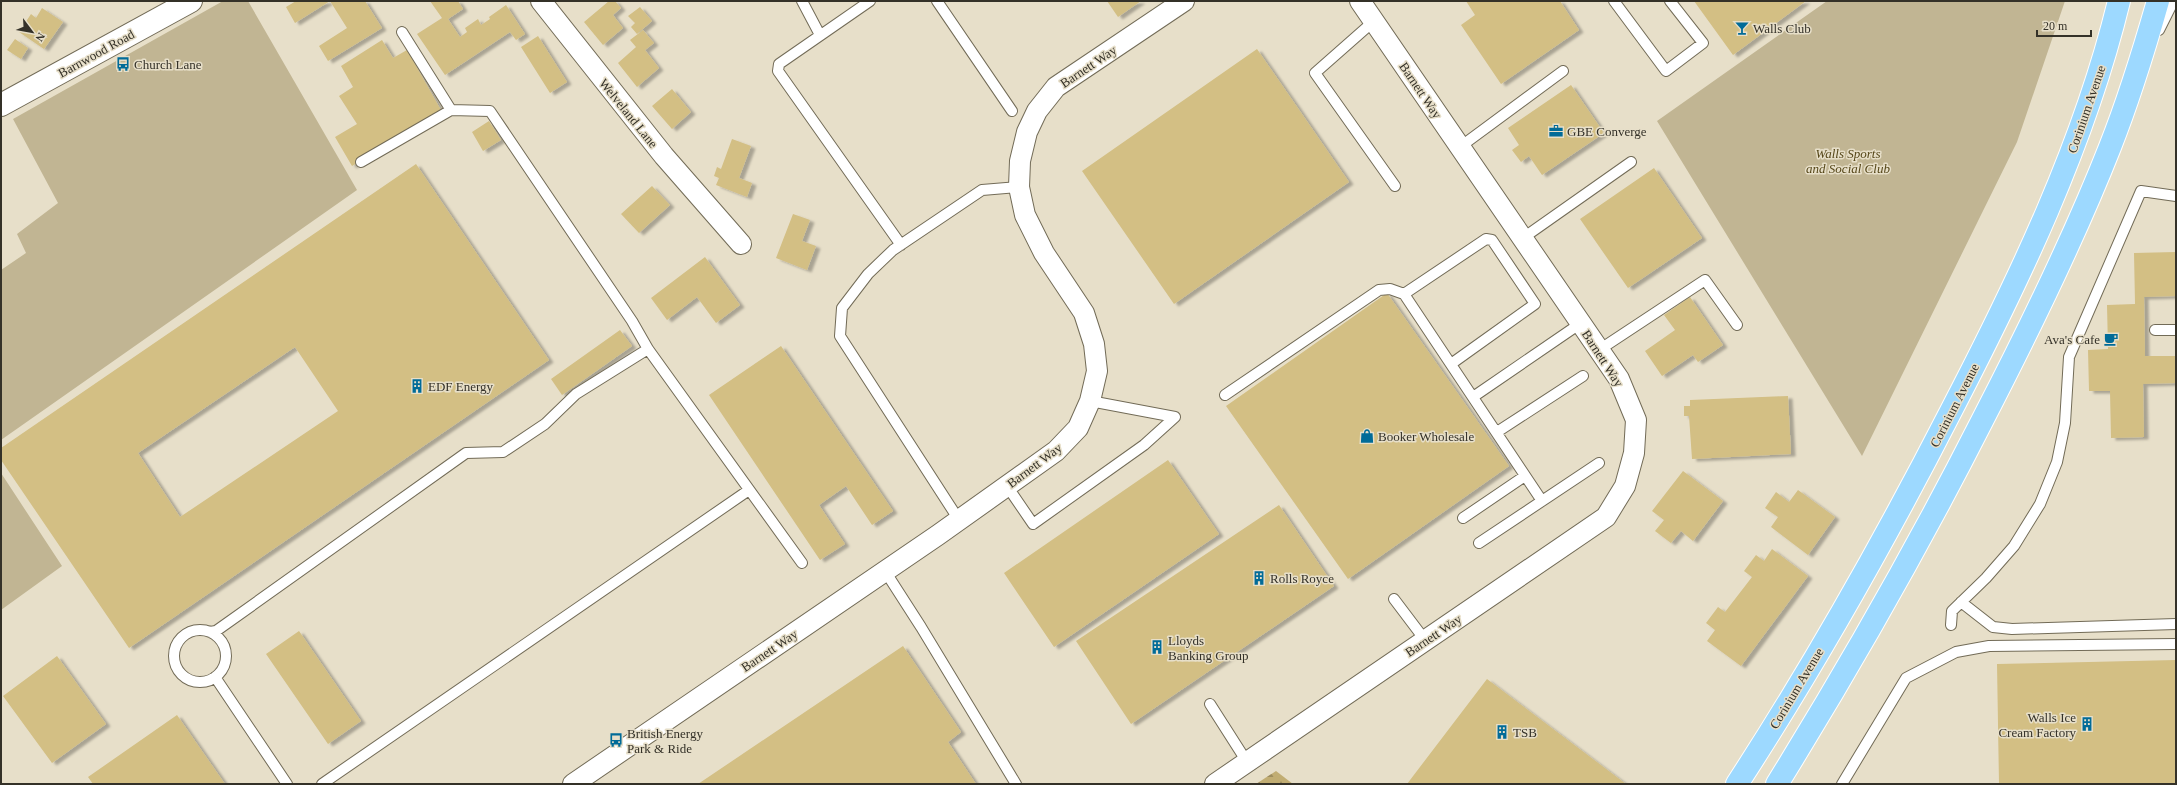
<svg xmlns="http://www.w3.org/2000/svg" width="2177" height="785" font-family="'Times New Roman',serif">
<defs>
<pattern id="forest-firs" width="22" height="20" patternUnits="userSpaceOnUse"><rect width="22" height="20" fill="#c1ad73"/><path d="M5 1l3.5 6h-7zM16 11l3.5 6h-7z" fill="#9e8d5e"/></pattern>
<filter id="shadow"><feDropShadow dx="4.5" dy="2.5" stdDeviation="1" flood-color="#0004"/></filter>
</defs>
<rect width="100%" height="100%" fill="#e7dfc9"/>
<!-- green -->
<path fill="#c1b593" d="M223,1H248L357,190L1,440V270L26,253L17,234L58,203L13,119Z
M1827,1H2065L2017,142L1862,456L1657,121Z
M1,473L62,566L1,610Z"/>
<!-- forest -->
<path fill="url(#forest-firs)" d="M1276,771L1293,784H1256Z"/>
<!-- building -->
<path fill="#d3bf84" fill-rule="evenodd" filter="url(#shadow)" d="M296,1H330L295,23L286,7Z
M330,1H365L382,28L328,61L319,46L347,28Z
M430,1H458L463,9L448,19L460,37L467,32L465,28L478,19L481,25L490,19L489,17L506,5L525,34L516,40L510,32L445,75L417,34L442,18Z
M609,1H615L621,8L613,15L623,28L603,45L584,22Z
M1107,1H1141L1118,17Z
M1466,1H1560L1579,30L1501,84L1461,25L1475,15Z
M1694,1H1806L1733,55Z
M640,7L652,21L637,34L631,27L635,23L628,16Z
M42,8L63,22L44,49L19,32L31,14L36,18Z
M643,30L654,43L645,50L659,68L637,87L618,63L636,47L630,40Z
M538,36L567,82L550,93L521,47Z
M15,39L28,48L21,59L7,50Z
M382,40L393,58L407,50L442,112L352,166L335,137L357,124L339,96L353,87L341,66Z
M1257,49L1349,182L1174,304L1082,171Z
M1571,85L1604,133L1542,175L1529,156L1521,162L1512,150L1519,145L1508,128Z
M672,89L691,112L672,129L652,106Z
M489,121L501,140L483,151L472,132Z
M732,139L751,146L739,178L752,183L747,197L716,185L719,178L714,176L717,167L721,169Z
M416,164L549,360L129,648L1,460V448ZM295,347L338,411L180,517L138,453Z
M1654,168L1702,238L1628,288L1580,219Z
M652,186L670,205L639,233L621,214Z
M793,214L810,220L802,241L816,246L807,270L776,258Z
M2176,252V296L2144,297L2145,356H2176V383L2143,384L2144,437L2111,438L2110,391H2089L2088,350L2108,349L2107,305L2135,304L2134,253Z
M705,257L740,305L716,323L697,297L667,320L651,298Z
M1387,293L1509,466L1348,579L1226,406Z
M1690,297L1723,345L1698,362L1693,355L1662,376L1645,351L1675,330L1664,315Z
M620,330L632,346L562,395L551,379Z
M781,346L893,511L872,525L846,486L819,505L845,544L820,560L709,395Z
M1788,396L1791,454L1692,459L1689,416H1684V406H1690V400Z
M1168,460L1219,534L1054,647L1004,573Z
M1683,471L1723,501L1693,541L1681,531L1671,543L1655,531L1664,520L1652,511Z
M1798,490L1835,517L1808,555L1771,527L1778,517L1765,508L1776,492L1789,502Z
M1279,505L1334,586L1131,724L1076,641Z
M1772,549L1808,576L1741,666L1707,641L1715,630L1706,623L1718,607L1725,612L1752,577L1744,571L1756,555L1764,561Z
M299,631L361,721L328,744L266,654Z
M903,646L961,732L948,742L976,784H698Z
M57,656L106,724L52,763L3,696Z
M2176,660V784H1999L1997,664Z
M1487,679L1626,784H1407Z
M177,715L225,784H93L88,777Z"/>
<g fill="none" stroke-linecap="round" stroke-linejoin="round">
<defs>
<path id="lane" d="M802,1L820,35
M870,1L779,64L778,71L901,245
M937,1L1012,111
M1614,1L1666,71L1703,43L1670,1
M1374,21L1315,73L1395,186
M2159,30L2172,4L2176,1
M402,32L451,110L490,111L632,321L648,349L802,563
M1460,147L1563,71
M361,162L451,110
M1523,238L1631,162
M2155,330H2176
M1599,350L1705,280L1737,325
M1451,364L1535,304L1492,240L1486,239L1404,294L1542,501
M1225,395L1379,290L1390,289L1404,294
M1473,397L1581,323
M1090,401L1175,417
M1497,432L1583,376
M1007,486L1033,524L1144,445L1175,417
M1463,518L1525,476
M959,520L840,336L842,308L868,274L893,250L982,190L1019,187
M1479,543L1599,463
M885,571L921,627L1016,784
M1394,599L1425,640
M1961,602L1993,627L2012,629L2176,624
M1951,625L1952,611L1986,578L2014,546L2040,504L2057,462L2065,423L2069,357L2141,191L2176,196
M174 656a26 26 0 1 1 52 0a26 26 0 1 1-52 0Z
M210,632L216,631L466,453L503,452L545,424L576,394L648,349
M215,677L287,784
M1210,704L1247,762
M322,784L749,490
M1842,784L1906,678L1956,652L1989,646L2176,644"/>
<path id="street" d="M541,1L664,156L741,244
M573,784L938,535L1056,451L1078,428L1090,401L1097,371L1094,344L1084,313L1044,253L1025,215L1019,187L1020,161L1027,132L1037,111L1056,87L1184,1
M1215,784L1606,517L1625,486L1634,453L1636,420L1619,379L1360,1"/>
<path id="secondary" d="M1,105L191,1"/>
<path id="highway" d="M1737,784C1815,664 1886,538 1951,411C2019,280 2084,145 2119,1
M1777,784C1850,666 1919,545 1982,421C2028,332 2073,241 2110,147C2129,99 2144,50 2158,1"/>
</defs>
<!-- lane casing -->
<use href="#lane" stroke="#726b57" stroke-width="12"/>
<!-- street casing -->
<use href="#street" stroke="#726b57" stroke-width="22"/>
<!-- secondary casing -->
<use href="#secondary" stroke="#726b57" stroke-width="24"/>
<!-- highway casing -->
<use href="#highway" stroke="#fff" stroke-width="24"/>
<!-- lane -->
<use href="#lane" stroke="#fff" stroke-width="10"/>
<!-- street -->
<use href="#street" stroke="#fff" stroke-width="20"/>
<!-- secondary -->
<use href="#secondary" stroke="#fff" stroke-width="22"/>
<!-- highway -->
<use href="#highway" stroke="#9dd9ff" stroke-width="22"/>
</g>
<!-- icons -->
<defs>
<symbol id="bar-bare" viewBox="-9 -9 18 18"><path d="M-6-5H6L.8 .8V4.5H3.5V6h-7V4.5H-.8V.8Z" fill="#016b98" stroke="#e7dfc9" stroke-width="2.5" paint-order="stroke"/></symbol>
<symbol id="bus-bare" viewBox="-9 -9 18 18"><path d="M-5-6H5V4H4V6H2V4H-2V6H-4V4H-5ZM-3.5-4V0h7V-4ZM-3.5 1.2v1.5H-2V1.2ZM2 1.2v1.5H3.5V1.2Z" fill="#016b98" stroke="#e7dfc9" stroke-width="2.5" paint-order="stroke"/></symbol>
<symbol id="office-bare" viewBox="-9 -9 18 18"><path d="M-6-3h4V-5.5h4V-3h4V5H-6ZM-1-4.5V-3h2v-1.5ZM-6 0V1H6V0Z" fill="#016b98" stroke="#e7dfc9" stroke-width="2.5" paint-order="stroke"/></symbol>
<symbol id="cafe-bare" viewBox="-9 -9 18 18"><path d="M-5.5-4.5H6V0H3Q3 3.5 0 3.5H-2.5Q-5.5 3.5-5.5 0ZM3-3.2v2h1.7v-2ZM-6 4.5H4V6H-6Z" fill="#016b98" stroke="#e7dfc9" stroke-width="2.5" paint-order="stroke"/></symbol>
<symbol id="building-bare" viewBox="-9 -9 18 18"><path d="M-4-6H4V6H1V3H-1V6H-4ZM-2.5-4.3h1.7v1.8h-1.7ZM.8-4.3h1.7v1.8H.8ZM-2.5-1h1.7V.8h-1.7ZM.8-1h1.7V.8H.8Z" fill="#016b98" stroke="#e7dfc9" stroke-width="2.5" paint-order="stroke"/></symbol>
<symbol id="shop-bare" viewBox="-9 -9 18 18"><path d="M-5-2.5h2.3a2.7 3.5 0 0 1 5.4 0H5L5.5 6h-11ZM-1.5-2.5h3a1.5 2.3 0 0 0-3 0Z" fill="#016b98" stroke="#e7dfc9" stroke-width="2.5" paint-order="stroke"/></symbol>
</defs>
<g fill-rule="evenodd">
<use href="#bar-bare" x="1732" y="18" width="20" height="20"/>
<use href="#bus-bare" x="113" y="54" width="20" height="20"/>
<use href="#office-bare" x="1546" y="121" width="20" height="20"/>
<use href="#cafe-bare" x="2101" y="329" width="20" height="20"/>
<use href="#building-bare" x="407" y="376" width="20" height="20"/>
<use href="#shop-bare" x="1357" y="426" width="20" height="20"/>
<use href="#building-bare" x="1249" y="568" width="20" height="20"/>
<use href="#building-bare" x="1147" y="637" width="20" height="20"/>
<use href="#building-bare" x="2077" y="714" width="20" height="20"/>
<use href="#building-bare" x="1492" y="722" width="20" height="20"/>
<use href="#bus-bare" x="606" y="730" width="20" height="20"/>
</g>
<g text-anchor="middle" stroke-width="3" stroke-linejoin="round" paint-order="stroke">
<!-- poi labels -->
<g font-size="13" fill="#343128" stroke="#e7dfc9" text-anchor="start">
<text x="1753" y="33">Walls Club</text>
<text x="134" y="69">Church Lane</text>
<text x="1567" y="136">GBE Converge</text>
<text x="2100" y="344" text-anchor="end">Ava's Cafe</text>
<text x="428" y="391">EDF Energy</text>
<text x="1378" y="441">Booker Wholesale</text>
<text x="1270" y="583">Rolls Royce</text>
<text x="1168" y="645">Lloyds<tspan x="1168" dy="15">Banking Group</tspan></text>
<text x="2076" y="722" text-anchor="end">Walls Ice<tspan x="2076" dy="15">Cream Factory</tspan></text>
<text x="1513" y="737">TSB</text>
<text x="627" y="738">British Energy<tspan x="627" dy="15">Park &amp; Ride</tspan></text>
</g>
<!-- street labels -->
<g font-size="13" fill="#343128" stroke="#e7dfc9">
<text transform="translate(96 53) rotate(-29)" y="5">Barnwood Road</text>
<text transform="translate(1088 66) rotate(-34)" y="5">Barnett Way</text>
<text transform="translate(1421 90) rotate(56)" y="5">Barnett Way</text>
<text transform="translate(2086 109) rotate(-71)" y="5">Corinium Avenue</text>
<text transform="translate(629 113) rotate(51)" y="5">Welveland Lane</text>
<text transform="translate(1603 358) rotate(57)" y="5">Barnett Way</text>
<text transform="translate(1954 405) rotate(-63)" y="5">Corinium Avenue</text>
<text transform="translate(1034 465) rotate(-37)" y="5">Barnett Way</text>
<text transform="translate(1433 635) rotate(-34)" y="5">Barnett Way</text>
<text transform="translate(769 650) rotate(-34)" y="5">Barnett Way</text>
<text transform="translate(1796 688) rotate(-59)" y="5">Corinium Avenue</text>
</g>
<!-- park labels -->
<g font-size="13" font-style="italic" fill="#554618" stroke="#e7dfc9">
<text x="1848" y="158">Walls Sports<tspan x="1848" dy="15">and Social Club</tspan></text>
</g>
</g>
<!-- border -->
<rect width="2177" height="785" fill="none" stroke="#343128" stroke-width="4"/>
<!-- north arrow -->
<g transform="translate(32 32) rotate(122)" stroke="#e7dfc9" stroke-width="3" paint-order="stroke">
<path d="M0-3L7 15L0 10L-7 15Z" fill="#343128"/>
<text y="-6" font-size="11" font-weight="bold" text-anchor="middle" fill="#343128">N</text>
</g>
<!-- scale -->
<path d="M2037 30v6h54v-6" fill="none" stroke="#343128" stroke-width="2"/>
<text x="2043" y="30" font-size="12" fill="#343128" stroke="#e7dfc9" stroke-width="3" paint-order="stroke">20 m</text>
</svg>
